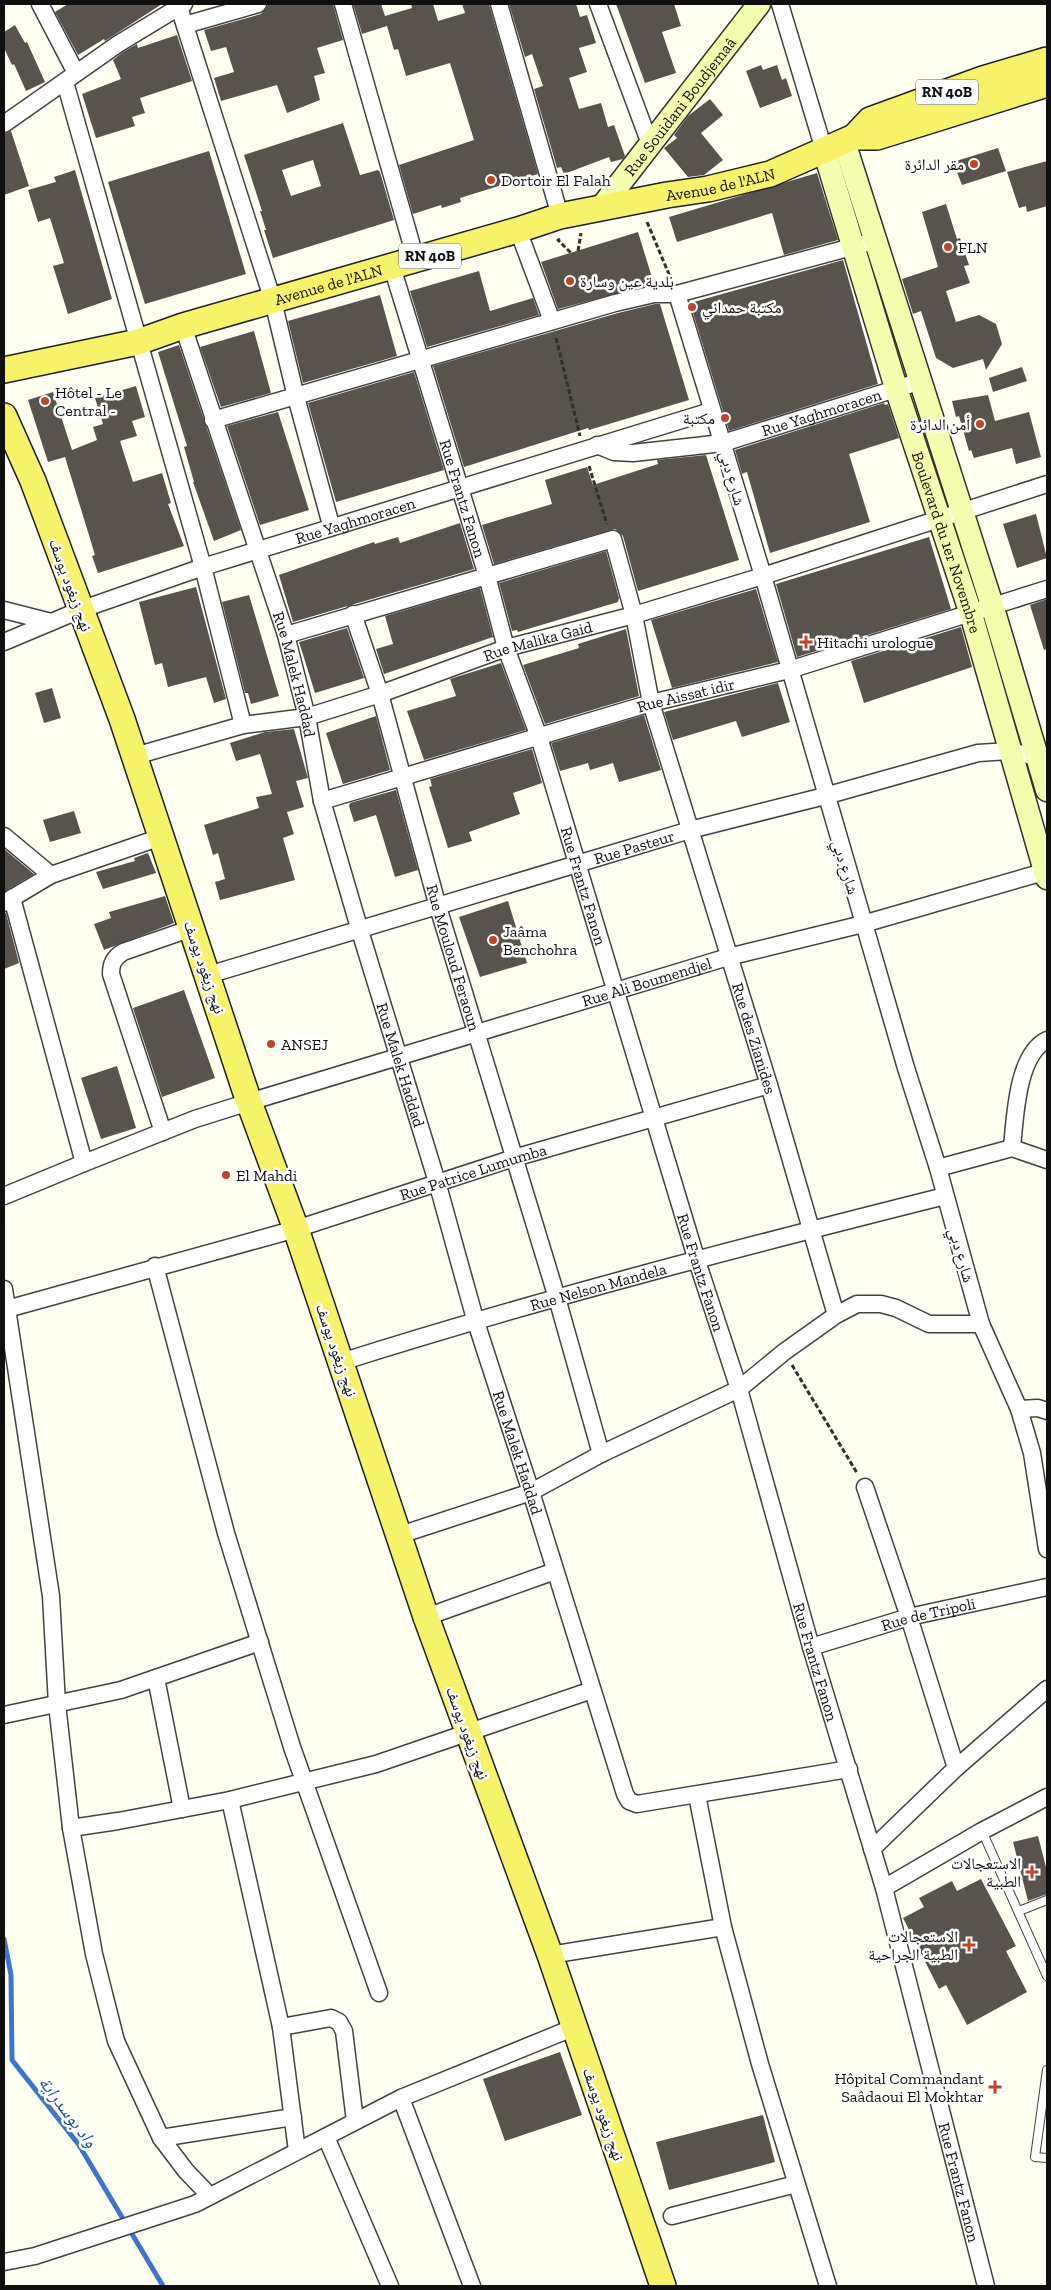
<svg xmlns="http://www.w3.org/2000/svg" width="1051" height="2290" font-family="'Zilla Slab','Noto Naskh Arabic',serif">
<rect width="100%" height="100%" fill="#fefff1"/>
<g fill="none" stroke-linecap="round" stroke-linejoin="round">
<!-- stream -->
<path stroke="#3f74cb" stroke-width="5" d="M4,1939L11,1975L12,2060L79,2145L163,2286"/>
</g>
<!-- building -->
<path fill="#58534c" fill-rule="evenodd" d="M68,4H162L105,41L104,39L78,55L55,12Z
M272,4H333L343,40L317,48L325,73L314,76L320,100L287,113L277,85L221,101L214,78L234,72L226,47L211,51L204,30L261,14L268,5Z
M353,4H381L385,16L412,8L411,4H433L438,21L465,13L462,4H489L538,174L460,198L461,202L442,208L441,205L413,214L399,165L474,140L450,63L406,76L398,49L394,50L387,26L362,34Z
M509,4H576L580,17L587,15L596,43L579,48L587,72L569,78L579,109L601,103L608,127L614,125L625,156L623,159L611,162L609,157L564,174L561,167L557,168L534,89L543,86L532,54L525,57Z
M616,4H674L681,26L662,32L676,73L645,83Z
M15,25L25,43L27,42L45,82L26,91L14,64L12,65L4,48V32Z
M177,35L192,81L140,98L145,113L132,117L135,126L96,138L82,94L121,79L113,60L123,52L137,44L138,48Z
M761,65L763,70L777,65L782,80L786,78L792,96L760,108L746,71Z
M710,99L723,115L701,133L723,160L704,175L688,177L664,148L677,138L674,135L688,116Z
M343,123L360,175L378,170L380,172L394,220L273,258L264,230H266L260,211H262L244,155ZM313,160L321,186L291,196L282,170Z
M11,131L29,186L4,195V134Z
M998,148L1006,171L962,185L953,162Z
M209,151L246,274L145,304L108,182Z
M1047,161V206L1027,212L1026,206L1019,208L1007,172Z
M75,170L112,299L68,314L53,266L64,263L50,218L38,222L28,190L56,182L54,177Z
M817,173L838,240L784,255L772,213L677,242L669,217Z
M946,204L957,239L960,238L969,265L964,266L970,283L946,291L956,322L979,315L996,324L1002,344L986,370L983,359L953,368L936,358L921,311L913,314L902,279L938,267L922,212Z
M638,232L654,284L558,309L541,262Z
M843,260L878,384L729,431L690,303Z
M479,271L490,311L533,298L539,315L427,347L410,291Z
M380,295L397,356L303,383L288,321Z
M655,304H660L689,400L589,430L588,428L464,467L433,366L618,313Z
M254,331L271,393L221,407L200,347Z
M179,345L241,530L214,541L193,482H194L184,447L187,446L158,352Z
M1022,367L1027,381L993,392L989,378Z
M414,372L444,470L336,502L308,403Z
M136,386L145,417L132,421L137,436L120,441L133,482L162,473L171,503L168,504L184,546L98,573L92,556L95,555L65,457L48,462L28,400L53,392L72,450L97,440L93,427L103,424L95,398Z
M988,395L995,421L1029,412L1041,457L1016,464L1012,448L974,458L971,450L969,451L959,416L956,417L952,401Z
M884,403L885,405L888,404L899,438L849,454L870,522L770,553L747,472L742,474L735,450Z
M278,412L309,510L260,525L227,426Z
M706,455L739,560L638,591L623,536L615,529L494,564L482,525L552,504L545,480L587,467L593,485L658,464L657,460Z
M1036,514L1047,558L1017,568L1003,524Z
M460,523L474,569L293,622L279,575L374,542L375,544L398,537L400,543Z
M929,537L951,609L797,657L776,584Z
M606,551L619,598L618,602L518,632L517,630L512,631L499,583Z
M196,587L226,699L214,703L206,677L168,687L162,663L155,665L139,602Z
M480,588L493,637L384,674L376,649L393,644L385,616Z
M756,589L778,662L672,688L651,620Z
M249,595L279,696L251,704L248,693H245L222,602Z
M1047,599V649L1044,650L1030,605Z
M961,627L972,667L864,703L851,661Z
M347,628L364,678L315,693L299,642Z
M626,629L639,696L545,724L523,665L579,648L578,644Z
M501,663L526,730L424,760L407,711L456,696L450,679Z
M778,683L790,722L742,737L736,721L673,740L664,712Z
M52,688L61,718L44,723L35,693Z
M644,715L661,770L619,782L613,763L590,770L588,763L560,771L551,743Z
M376,716L390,770L343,784L326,733Z
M294,729L308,778L296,781L304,807L287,812L294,834L283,838L295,880L220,900L215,882L225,879L218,853L213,855L204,825L259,808L256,797L272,794L260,754L236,761L230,743L265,732Z
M532,749L542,783L513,793L520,814L469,832L472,841L448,848L429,787L432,786L430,779Z
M396,790L418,870L395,877L376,815L354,822L349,806L350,803Z
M74,811L81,833L50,842L43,820Z
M4,849L34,874L4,892Z
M148,853L156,873L103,889L96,872L135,861L134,858Z
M165,896L174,923L104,950L94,924L111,918L109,912Z
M508,901L527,963L480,977L459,917Z
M4,913H6L19,963L4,969Z
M184,990L215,1078L162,1097L133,1008Z
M117,1066L136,1128L101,1139L81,1078Z
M1038,1836L1047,1871V1894L1028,1901L1013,1842Z
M981,1879L1016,1946L1006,1951L1027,1992L967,2025L946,1985L939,1989L903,1918L924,1907L919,1898L952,1881L957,1891Z
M560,2052L582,2115L505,2141L483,2079Z
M763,2115L775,2162L669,2190L656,2142Z"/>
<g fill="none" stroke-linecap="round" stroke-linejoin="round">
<defs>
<path id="lane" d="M982,1831L1047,1976
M1019,1911L1047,1900
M1047,2070L1035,2157L1047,2158"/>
<g id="street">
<path d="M40,4L76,73"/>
<path d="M343,4L416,260"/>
<path d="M499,4L560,216"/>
<path d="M598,4L650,144"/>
<path d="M780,4L824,150"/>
<path d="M179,7L273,301L296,397L331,525"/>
<path d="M185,25L258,4"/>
<path d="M65,82L203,567L243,725"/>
<path d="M4,124L118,44L184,4"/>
<path d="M518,230L552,321"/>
<path id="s1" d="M392,267L487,576L506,648L539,737L697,1261L739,1389L811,1647L884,1888L986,2286"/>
<path d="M677,294L763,576L906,1068L938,1168L981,1324L1019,1409L1038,1408L1047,1411"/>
<path id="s2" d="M183,326L286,635L307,717L322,801L360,931L437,1182L475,1319L531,1492L625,1794L629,1801L637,1804L849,1769"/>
<path d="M213,420L615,303L654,294H677L863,244"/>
<path id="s3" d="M597,445L614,452L633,453L723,443L921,381"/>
<path d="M4,610L51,622"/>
<path id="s4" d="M353,614L380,694L438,907L557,1298L601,1454"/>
<path id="s5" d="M286,635L613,539L634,615L651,703L769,1085L836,1315"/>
<path id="s6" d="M4,642L80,610L203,567L711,411"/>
<path id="s7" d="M135,756L243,725L307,717L380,694L506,648L634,615L763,576L1047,484"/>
<path id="s8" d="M322,801L651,703L789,670L1047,589"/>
<path d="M4,836L51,875L161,837"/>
<path id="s9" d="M12,898L84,1163L195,1119L249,1102L728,957L863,924L1047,871"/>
<path d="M4,903L51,875"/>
<path id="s10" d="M208,975L690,830L825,796L978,753L1009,751L1046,759"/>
<path d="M163,1132L111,974C111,963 114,958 123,952L192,928"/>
<path d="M1012,1148C1015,1118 1017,1054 1047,1040"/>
<path d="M938,1168L1012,1148L1047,1160"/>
<path d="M4,1196L84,1163"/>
<path d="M155,1266L226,1533L292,1747L379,1993"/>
<path d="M4,1289L51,1596L57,1704L71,1828L94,1954L116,2041L161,2138L186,2171L210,2196"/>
<path id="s11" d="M7,1309L296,1229L514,1158L769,1085"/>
<path id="s12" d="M341,1362C540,1299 742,1247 945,1196"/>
<path d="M1019,1409L1032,1453L1047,1549"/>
<path d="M865,1487L909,1617L956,1768"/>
<path d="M400,1535L531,1492L601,1454L739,1389L784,1352L836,1315L857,1304H881L896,1308L929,1324H981"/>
<path d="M426,1617L555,1571"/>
<path id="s13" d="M811,1647L909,1617L1047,1587"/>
<path d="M156,1678L182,1809"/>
<path d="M4,1715L121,1690L260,1642"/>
<path d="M697,1795L723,1927"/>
<path d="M230,1800L281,2027L297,2151"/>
<path d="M71,1828L118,1821L230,1800L376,1764L592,1690"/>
<path d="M872,1849L956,1768L1047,1689"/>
<path d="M884,1888L982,1831L1047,1797"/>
<path d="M550,1955L723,1927L760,2064L828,2286"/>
<path d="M281,2027L331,2018L339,2022L344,2031L355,2121"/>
<path d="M401,2098L472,2286"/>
<path d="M326,2137L390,2286"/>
<path d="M161,2138L293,2117"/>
<path d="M672,2216L796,2184"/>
<path d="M4,2262L35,2256L195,2204L401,2098L575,2027"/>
</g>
<g id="secondary">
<path d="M844,142L992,605L1047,790"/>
<path id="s14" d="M824,150L897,391L971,614L1047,878"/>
<path id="s15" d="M600,209L759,4"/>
</g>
<g id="primary">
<path d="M854,137H877L1047,84"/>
<path id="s16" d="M4,370L138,342L183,326L518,230L560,216L667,195L708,189L770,174L854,137L870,120L983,79L1047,60"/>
<path d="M4,416L33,481L122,719L249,1102L296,1229L426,1617L550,1955L663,2286"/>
</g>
</defs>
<!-- lane casing -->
<use href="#lane" stroke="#424242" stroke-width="10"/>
<!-- street casing -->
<use href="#street" stroke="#424242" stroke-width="19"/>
<!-- secondary casing -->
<use href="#secondary" stroke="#313131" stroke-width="25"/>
<!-- primary casing -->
<use href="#primary" stroke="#202020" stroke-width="28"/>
<!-- path -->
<path stroke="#313131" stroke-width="3" stroke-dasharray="5 2.5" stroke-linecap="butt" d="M647,222L671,279
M560,239L558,240L571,253
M578,251L581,233
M556,338L580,436
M589,466L607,524
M792,1365L857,1473"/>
<!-- lane -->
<use href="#lane" stroke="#fff" stroke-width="8"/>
<!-- street -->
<use href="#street" stroke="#fff" stroke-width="16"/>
<!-- secondary -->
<use href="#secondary" stroke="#f4fdae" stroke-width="22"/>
<!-- primary -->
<use href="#primary" stroke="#f6f36b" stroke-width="25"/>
</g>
<!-- markers -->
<g fill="#bd4329" stroke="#fff" stroke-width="2">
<circle cx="974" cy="164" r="5"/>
<circle cx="491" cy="180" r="5"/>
<circle cx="948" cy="247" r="5"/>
<circle cx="570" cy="281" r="5"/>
<circle cx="692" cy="307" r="5"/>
<circle cx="45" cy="401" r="5"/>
<circle cx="725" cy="418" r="5"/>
<circle cx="980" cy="424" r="5"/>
<path d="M803.5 634.5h5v5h5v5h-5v5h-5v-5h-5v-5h5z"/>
<circle cx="493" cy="940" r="5"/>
<circle cx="271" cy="1044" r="5"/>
<circle cx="226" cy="1175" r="5"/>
<path d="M1029.5 1864.5h5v5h5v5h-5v5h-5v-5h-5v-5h5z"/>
<path d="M966.5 1937.5h5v5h5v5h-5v5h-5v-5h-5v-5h5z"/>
<path d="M992.5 2079.5h5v5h5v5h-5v5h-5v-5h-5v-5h5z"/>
</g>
<g text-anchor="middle" stroke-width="5" stroke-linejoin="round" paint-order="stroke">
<!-- shield labels -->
<g fill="#fff" stroke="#575757" stroke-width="1">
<rect x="916" y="79.5" width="62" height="25" rx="4"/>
<rect x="399" y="243.5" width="62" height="25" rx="4"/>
</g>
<g font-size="15" font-weight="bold" fill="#0f0f0f">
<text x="947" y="97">RN 40B</text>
<text x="430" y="261">RN 40B</text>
</g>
<!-- street labels -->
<g font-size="16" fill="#0f0f0f" stroke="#fff">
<text dy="6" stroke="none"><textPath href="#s15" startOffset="130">Rue Souidani Boudjemaâ</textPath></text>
<text dy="6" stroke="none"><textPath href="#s16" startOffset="741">Avenue de l'ALN</textPath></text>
<text dy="6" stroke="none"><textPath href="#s16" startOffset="336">Avenue de l'ALN</textPath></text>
<text dy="6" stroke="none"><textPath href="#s3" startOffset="231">Rue Yaghmoracen</textPath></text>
<text transform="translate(733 478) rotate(74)" y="6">شارع دبي</text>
<text dy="6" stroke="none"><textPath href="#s1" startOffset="242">Rue Frantz Fanon</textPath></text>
<text dy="6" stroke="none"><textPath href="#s6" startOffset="372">Rue Yaghmoracen</textPath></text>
<text dy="6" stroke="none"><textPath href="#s14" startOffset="411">Boulevard du 1er Novembre</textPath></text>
<text transform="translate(71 585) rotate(70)" y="6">نهج زيغود يوسف</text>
<text dy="6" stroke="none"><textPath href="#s7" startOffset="420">Rue Malika Gaid</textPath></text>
<text dy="6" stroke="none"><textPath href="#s2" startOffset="366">Rue Malek Haddad</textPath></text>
<text dy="6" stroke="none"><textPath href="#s8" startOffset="379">Rue Aissat idir</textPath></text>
<text dy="6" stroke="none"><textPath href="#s10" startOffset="445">Rue Pasteur</textPath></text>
<text transform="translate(846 867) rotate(73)" y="6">شارع دبي</text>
<text dy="6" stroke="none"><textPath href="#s1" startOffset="648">Rue Frantz Fanon</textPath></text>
<text dy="6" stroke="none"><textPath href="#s4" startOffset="358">Rue Mouloud Feraoun</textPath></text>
<text transform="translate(205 967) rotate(71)" y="6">نهج زيغود يوسف</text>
<text dy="6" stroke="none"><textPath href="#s9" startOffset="866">Rue Ali Boumendjel</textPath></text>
<text dy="6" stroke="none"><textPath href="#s5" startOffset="860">Rue des Zianides</textPath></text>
<text dy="6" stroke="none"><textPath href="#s2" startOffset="771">Rue Malek Haddad</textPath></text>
<text dy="6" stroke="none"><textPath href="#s11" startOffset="486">Rue Patrice Lumumba</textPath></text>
<text transform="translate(962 1255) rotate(74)" y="6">شارع دبي</text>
<text dy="6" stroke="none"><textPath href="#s1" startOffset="1052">Rue Frantz Fanon</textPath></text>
<text dy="6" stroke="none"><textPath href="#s12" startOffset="268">Rue Nelson Mandela</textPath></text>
<text transform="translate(337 1350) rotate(71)" y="6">نهج زيغود يوسف</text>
<text dy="6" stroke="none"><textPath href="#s2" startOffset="1176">Rue Malek Haddad</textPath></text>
<text dy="6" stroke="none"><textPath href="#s13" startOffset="122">Rue de Tripoli</textPath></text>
<text dy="6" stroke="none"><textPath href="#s1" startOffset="1458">Rue Frantz Fanon</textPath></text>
<text transform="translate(468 1733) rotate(70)" y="6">نهج زيغود يوسف</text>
<text transform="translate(604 2114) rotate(71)" y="6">نهج زيغود يوسف</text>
<text dy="6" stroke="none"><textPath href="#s1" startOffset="1998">Rue Frantz Fanon</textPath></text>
</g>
<!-- poi labels -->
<g font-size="16" fill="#0f0f0f" stroke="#fff" text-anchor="start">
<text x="964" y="170" text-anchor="end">مقر الدائرة</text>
<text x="501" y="186">Dortoir El Falah</text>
<text x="958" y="253">FLN</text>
<text x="580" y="287">بلدية عين وسارة</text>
<text x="702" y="313">مكتبة حمداني</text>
<text x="55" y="398">Hôtel - Le<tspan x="55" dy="18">Central -</tspan></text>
<text x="715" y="424" text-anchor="end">مكتبة</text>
<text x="970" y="430" text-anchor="end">أمن الدائرة</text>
<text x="817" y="648">Hitachi urologue</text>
<text x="503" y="937">Jaâma<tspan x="503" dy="18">Benchohra</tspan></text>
<text x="281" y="1050">ANSEJ</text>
<text x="236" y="1181">El Mahdi</text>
<text x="1021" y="1869" text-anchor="end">الاستعجالات<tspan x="1021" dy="18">الطبية</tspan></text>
<text x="958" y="1942" text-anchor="end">الاستعجالات<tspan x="958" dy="18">الطبية الجراحية</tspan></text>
<text x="984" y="2084" text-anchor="end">Hôpital Commandant<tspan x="984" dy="18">Saâdaoui El Mokhtar</tspan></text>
</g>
<!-- water labels -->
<g font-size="18" font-style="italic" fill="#1a47a0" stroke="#fff">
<text transform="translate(68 2112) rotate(53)" y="6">واد بوسدراية</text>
</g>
</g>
<!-- border -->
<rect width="1051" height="2290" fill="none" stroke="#0f0f0f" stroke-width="10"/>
</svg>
